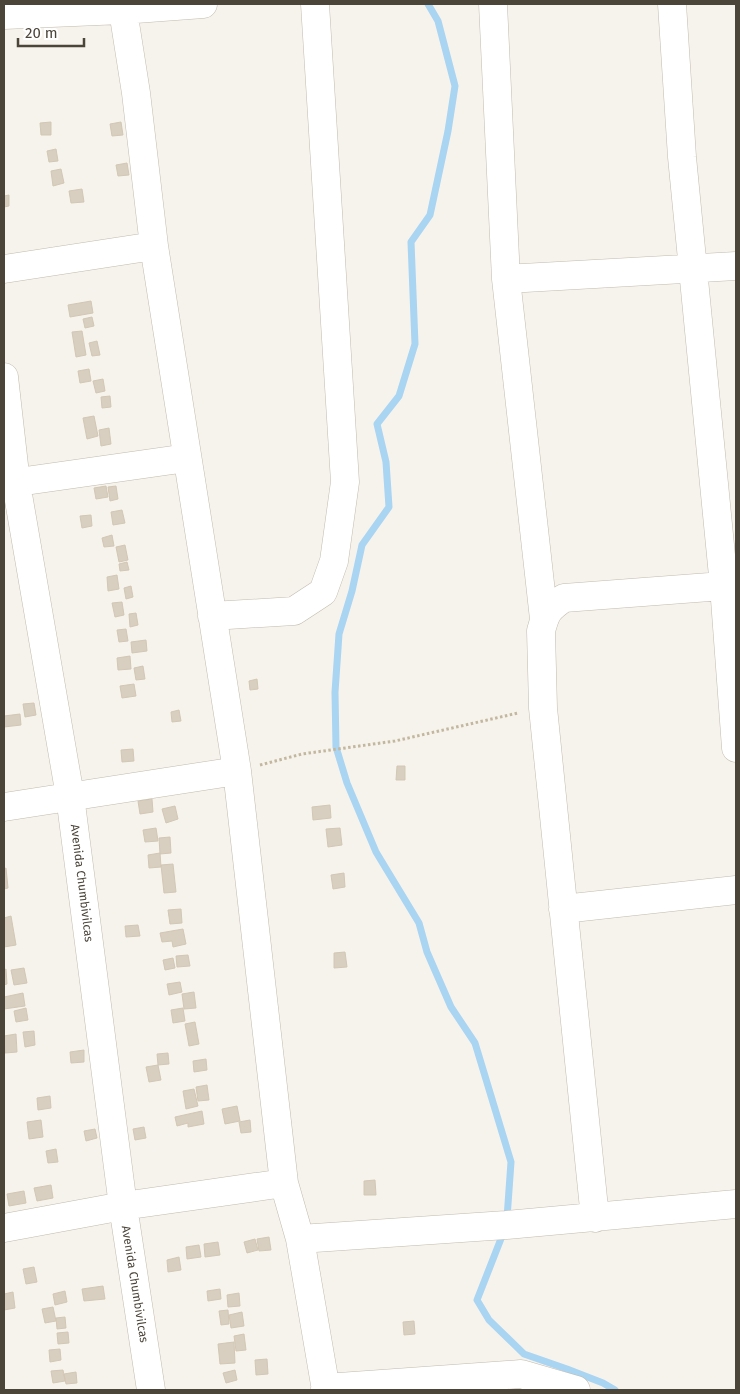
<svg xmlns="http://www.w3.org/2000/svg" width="740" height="1394" font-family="'Fira Sans',sans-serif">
<rect width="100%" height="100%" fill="#f6f3ec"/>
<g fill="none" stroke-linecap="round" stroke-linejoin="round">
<!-- stream -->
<path stroke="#a9d4f2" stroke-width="7" d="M428,4L438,21L455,86L448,131L430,215L411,242L415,344L399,396L377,424L386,462L389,507L362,545L352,591L339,634L335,692L336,747L347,783L376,852L419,923L427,952L451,1007L475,1043L511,1162L507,1218
M504,1231L477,1300L489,1320L524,1354L567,1369L603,1383L615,1390"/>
</g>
<!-- building -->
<path fill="#d8cfc1" stroke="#d3c7b4" d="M51,122V135H41L40,123Z
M121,122L123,135L112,136L110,124Z
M56,149L58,161L49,162L47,151Z
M127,163L129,175L118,176L116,165Z
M61,169L64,183L53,186L51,171Z
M82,189L84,202L71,203L69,191Z
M9,195V206L4,207V196Z
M91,301L93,313L70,317L68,305Z
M92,317L94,326L85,328L83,319Z
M82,331L86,355L76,357L72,332Z
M97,341L100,355L92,356L89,343Z
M89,369L91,381L80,383L78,371Z
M103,379L105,391L96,393L93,381Z
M110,396L111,407L102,408L101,397Z
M94,416L98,436L87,439L83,418Z
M109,428L111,444L101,446L99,430Z
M106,486L108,497L96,499L94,488Z
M116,486L118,499L110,501L108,487Z
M122,510L125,523L113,525L111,512Z
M91,515L92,526L82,528L80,516Z
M112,535L114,546L104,547L102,538Z
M125,545L128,560L119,562L116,547Z
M127,562L129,570L120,571L119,564Z
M117,575L119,589L108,591L107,577Z
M131,586L133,597L126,599L124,588Z
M122,602L124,615L115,617L112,603Z
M136,613L138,625L130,627L129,614Z
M126,629L128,641L119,642L117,630Z
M146,640L147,651L132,653L131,642Z
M130,656L131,669L118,670L117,658Z
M143,666L145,679L136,680L134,668Z
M257,679L258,689L250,690L249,681Z
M134,684L136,696L122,698L120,686Z
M34,703L36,715L25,717L23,704Z
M179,710L181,721L172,722L171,712Z
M20,714L21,725L4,727V716Z
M133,749L134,761L122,762L121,750Z
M397,766H405V780H396Z
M152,799L153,812L140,814L138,801Z
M330,805L331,818L313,820L312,807Z
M175,806L178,819L166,823L162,809Z
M156,828L158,841L145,842L143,830Z
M340,828L342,845L328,847L326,829Z
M170,837L171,853L160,854L159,838Z
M160,853L161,867L149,868L148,855Z
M173,864L176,892L164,893L161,865Z
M6,868L8,888L4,889V869Z
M344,873L345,887L333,889L331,875Z
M181,909L182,923L170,924L168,910Z
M11,916L16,945L4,947V918Z
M138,925L140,936L126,937L125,926Z
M183,929L186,944L173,947L172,941L162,942L160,933Z
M345,952L347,967L334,968V953Z
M188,955L190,966L177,967L176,956Z
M173,958L175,968L165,970L163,960Z
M24,968L27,983L14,985L11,970Z
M6,969L7,984L4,985V970Z
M180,982L182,992L169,995L167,984Z
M194,992L196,1008L184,1009L182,994Z
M23,993L25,1006L4,1009V997Z
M26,1008L28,1020L16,1022L14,1011Z
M183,1008L185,1021L173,1023L171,1010Z
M195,1022L199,1044L189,1046L185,1024Z
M34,1031L35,1045L25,1047L23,1032Z
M16,1034L17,1052L5,1053L4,1036Z
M84,1050V1062L71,1063L70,1052Z
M168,1053L169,1064L158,1065L157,1054Z
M206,1059L207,1070L194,1072L193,1061Z
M158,1065L161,1080L149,1082L146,1067Z
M207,1085L209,1100L198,1101L196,1087Z
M194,1089L198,1106L186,1109L183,1091Z
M50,1096L51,1108L38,1110L37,1098Z
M237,1106L240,1121L225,1124L222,1109Z
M202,1111L204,1124L188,1127V1123L177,1126L175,1117Z
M41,1120L43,1137L29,1139L27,1122Z
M250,1120L251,1132L241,1133L239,1122Z
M144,1127L146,1138L135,1140L133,1129Z
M95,1129L97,1138L86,1141L84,1131Z
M56,1149L58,1162L48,1163L46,1151Z
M375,1180L376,1195H364V1181Z
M51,1185L53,1198L37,1201L34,1188Z
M24,1191L26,1203L9,1206L7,1194Z
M269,1237L271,1250L259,1251L257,1239Z
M255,1239L258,1250L247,1253L244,1242Z
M218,1242L220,1255L205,1257L204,1244Z
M199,1245L201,1257L187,1259L186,1247Z
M179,1257L181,1270L168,1272L167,1260Z
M34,1267L37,1282L26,1284L23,1269Z
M103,1286L105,1299L84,1301L82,1289Z
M220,1289L221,1299L208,1301L207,1291Z
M65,1291L67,1302L55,1305L53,1294Z
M13,1292L15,1308L4,1310V1294Z
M239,1293L240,1306L228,1307L227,1295Z
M53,1307L56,1321L45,1323L42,1309Z
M228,1310L229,1324L221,1325L219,1311Z
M242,1312L244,1326L231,1328L229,1315Z
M65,1317L66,1328L57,1329L56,1318Z
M414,1321L415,1334L404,1335L403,1322Z
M68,1332L69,1343L58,1344L57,1333Z
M244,1334L246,1350L236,1351L234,1336Z
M234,1342L235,1363L220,1364L218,1344Z
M60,1349L61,1360L50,1362L49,1350Z
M267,1359L268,1374L256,1375L255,1360Z
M63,1370L65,1381L53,1383L51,1371Z
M235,1370L237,1380L226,1383L223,1373Z
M76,1372L77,1383L66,1384L64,1374Z"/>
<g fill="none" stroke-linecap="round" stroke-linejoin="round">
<defs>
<path id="minor" d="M122,4L136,93L154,246L237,771L284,1183L300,1239L326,1390
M493,4L506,279L544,619
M672,4L682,157L724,586L736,748
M4,15L122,10L203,4
M4,269L154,246
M506,279L736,266
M4,377L16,483L70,796L123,1206L151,1390
M4,484L187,458
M212,616L294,611L323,592L334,561L345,482L315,4
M4,807L237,771
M563,909L736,890
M595,1218L543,708L541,631C546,612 548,609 564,598L736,585
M4,1228L123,1206L284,1183
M300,1239L506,1225L736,1204
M325,1388L521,1374L576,1390"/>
</defs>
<!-- minor casing -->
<use href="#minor" stroke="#c2bbae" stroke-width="29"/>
<!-- path -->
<path stroke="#c4b79f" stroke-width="3" stroke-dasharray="2.5 2.5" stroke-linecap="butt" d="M260,765L302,754L395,741L518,713"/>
<!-- minor -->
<use href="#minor" stroke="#fff" stroke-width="28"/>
</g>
<g text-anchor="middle" stroke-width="5" stroke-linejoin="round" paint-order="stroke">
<!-- street labels -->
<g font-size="12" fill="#4b4439" stroke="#fff">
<text transform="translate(82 883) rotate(83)" y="4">Avenida Chumbivilcas</text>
<text transform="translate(135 1284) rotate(81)" y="4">Avenida Chumbivilcas</text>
</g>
</g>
<!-- border -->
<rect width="740" height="1394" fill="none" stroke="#4b4439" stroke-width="10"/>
<!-- scale -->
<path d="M18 38v8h66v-8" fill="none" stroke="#4b4439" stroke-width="2.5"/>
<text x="25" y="38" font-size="15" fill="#4b4439" stroke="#ffffff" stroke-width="4" paint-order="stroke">20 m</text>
</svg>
